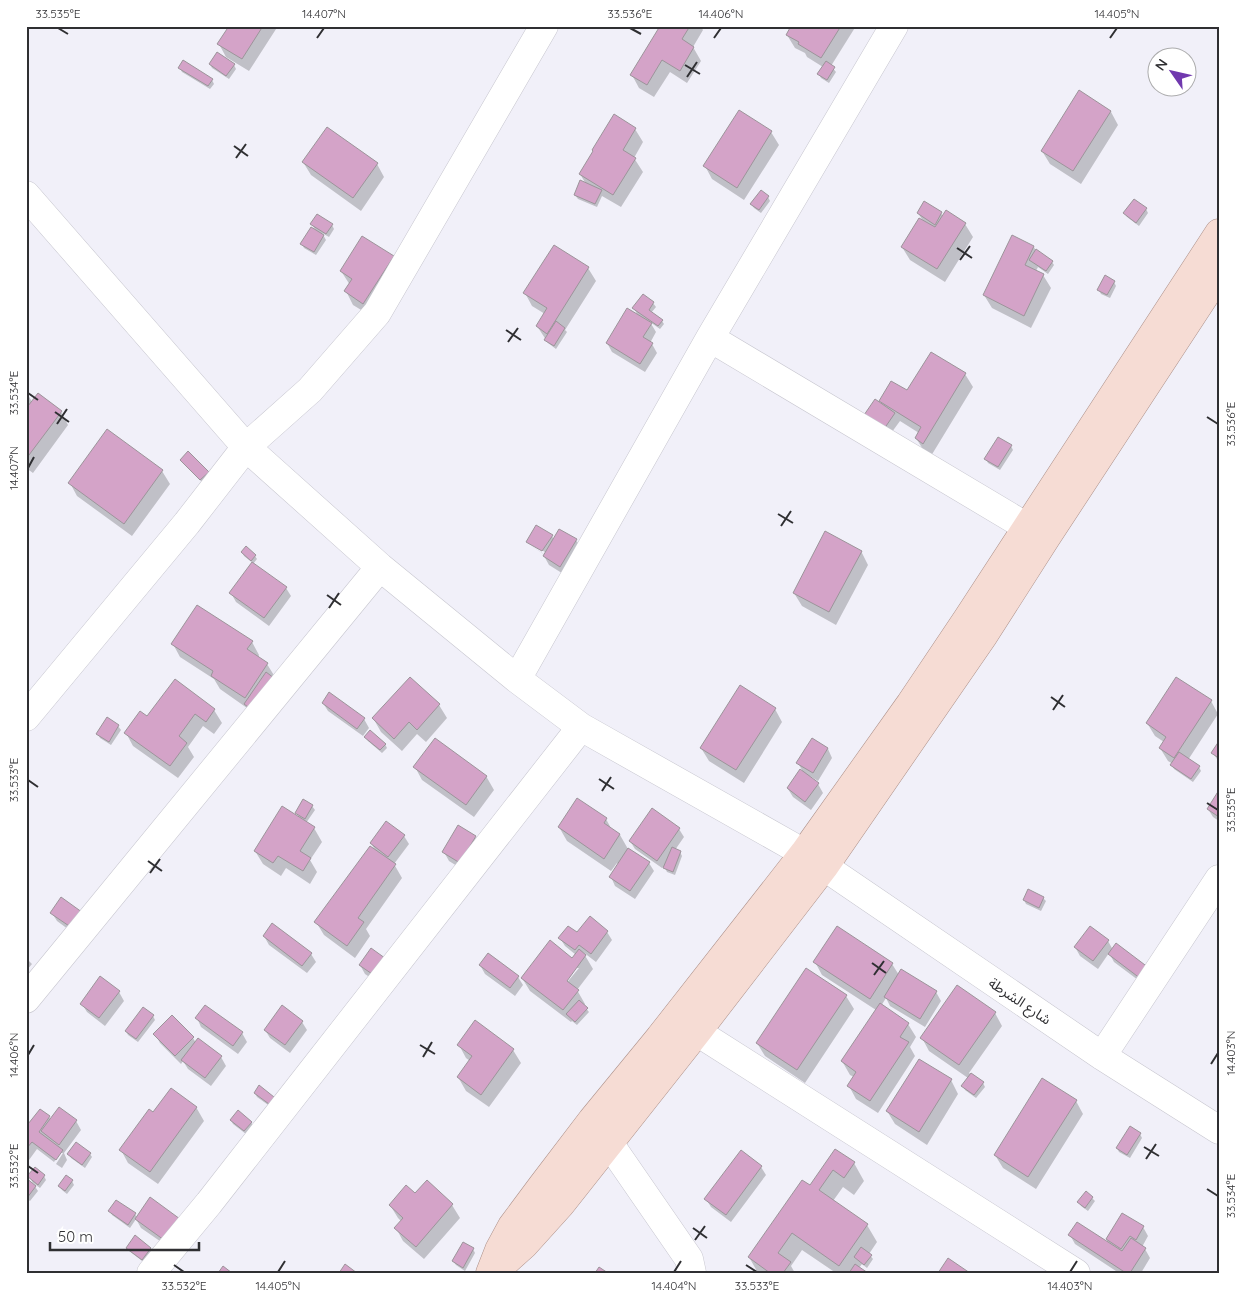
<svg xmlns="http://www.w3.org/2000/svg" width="1245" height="1299" font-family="Quicksand,'Noto Sans Arabic',sans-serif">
<rect width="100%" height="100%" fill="#f1f0f9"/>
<!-- shadow -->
<path fill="#0003" fill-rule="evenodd" d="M230,26H278L249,71L226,57L219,44Z
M662,26H700L703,30L693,47L701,61L687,83L670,72L654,97L639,88L632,75Z
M792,26H856L831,66L836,72L829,83L821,78L819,74L823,67L807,57L805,53L795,48L787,35Z
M210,64L234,65L236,69L229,79L212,68Z
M180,68L212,80L214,84L210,89L182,72Z
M1111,112L1118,125L1081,184L1050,164L1042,151Z
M614,116L635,129L643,142L634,158L643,172L621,207L602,196L597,207L578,199L575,195L586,184L580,174Z
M771,132L779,145L744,200L712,179L705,166Z
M303,162L377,164L384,177L361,211L311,175Z
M768,197L770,201L761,213L754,208L751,204Z
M1146,209L1148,213L1139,226L1127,217L1125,214Z
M918,213H941L943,217L965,224L973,237L945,282L910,260L902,247L923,221Z
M312,224L332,225L334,229L329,237L322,233L326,240L316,255L304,248L302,244L316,232Z
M362,237L393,257L401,270L371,316L353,305L346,291L350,285L341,271Z
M1013,237L1034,247L1036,251L1052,262L1054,265L1048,274L1038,267L1036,271L1043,275L1051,288L1031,328L992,308L984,295Z
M588,268L596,281L565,330L567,332L556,349L548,343L537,326L545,314L532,306L525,293Z
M1114,282L1116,286L1110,298L1101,294L1099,290Z
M653,303L656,307L651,313L662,321L664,324L660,329L650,322L656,332L650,343L652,344L657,353L645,372L612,352L607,343L638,316L634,308Z
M965,374L973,387L931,456L924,451L916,438L919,433L900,421L889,436L875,401L884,407L880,401Z
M26,391L32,402L61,412L68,425L33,473L26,468Z
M107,431L162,471L170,484L132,536L77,496L70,483Z
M1011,446L1013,450L1000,470L988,463L986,459Z
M181,460L208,472L210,476L203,483L184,464Z
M552,536L554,540H576L581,548L565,575L549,565L544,556L545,555L530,545L547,556L548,554L529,542V544L528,542Z
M861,551L868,565L836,625L802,606L794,593Z
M242,552L255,556L257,559L253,564L286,588L291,596L269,626L236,602L231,593L253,563L244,556Z
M252,642L259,655L258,658L267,664L275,677L247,708L220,689L214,679L180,657L173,644Z
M410,678L439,705L447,718L426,742L417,734L402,751L381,732L373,718Z
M175,681L214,710L222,723L214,734L203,726L188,747L194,757L178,778L133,746L126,733L148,718Z
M330,694L364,719L369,728L363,736L328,711L323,703Z
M1211,701L1218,714L1188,760L1199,767L1201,771L1193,782L1174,769L1172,765L1173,764L1168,761L1160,748L1164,742L1155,736L1147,723Z
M775,709L782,722L744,783L709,761L701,748Z
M118,726L121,730L111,745L100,738L98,734Z
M366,737L385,744L387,748L382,753L368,741Z
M812,740L828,749L832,758L818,781L810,776L809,778L818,784L823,793L811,810L793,797L788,789L802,770L798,763Z
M1219,743V762L1213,753Z
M415,767L486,776L494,790L474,817L422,780Z
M1219,793V821L1213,817L1208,809Z
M578,800L606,819L612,830L620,835L628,849L649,863L654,871L635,899L615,886L611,877L619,865L617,863L611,871L567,841L559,827Z
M304,801L312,806L315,810L306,823L314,828L322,842L310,860L317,872L310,884L286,868L281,876L263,864L255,851L301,820L297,813Z
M679,829L684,837L675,850L680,852L682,856L675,875L667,872L664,866L662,868L635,849L630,841Z
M404,836L409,844L394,864L402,878L366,929L370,936L355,958L324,935L316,922L376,852L371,843Z
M475,837L480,845L465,871L449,861L444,852Z
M1043,898L1046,901L1041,911L1026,904L1024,900Z
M62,899L80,938L57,921L52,913Z
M607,932L612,940L596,962L583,952L593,969L577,990L585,1004L584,1006L589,1012L577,1025L572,1021L571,1022L530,991L522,978L572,960L576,955L565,946L560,938L577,934ZM576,968H579L564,986L562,985Z
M264,936L311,954L316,962L307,973L269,945Z
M1108,941L1113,950L1148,969L1146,986L1114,962L1109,953L1098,969L1080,956L1075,947Z
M371,950L383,986L365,974L360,965Z
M26,958L32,964L26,971Z
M815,962L892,964L899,975L936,992L941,1001L925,1027L890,1006L886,998L881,1006L908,1024L916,1037L910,1047L915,1056L878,1113L856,1099L849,1086L854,1077L850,1075L842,1061L876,1010L822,975Z
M480,965L518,977L523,985L515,996L485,974Z
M806,970L846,996L854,1009L805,1083L765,1056L757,1043Z
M101,978L119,992L124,1001L105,1026L87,1012L82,1004Z
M995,1013L1002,1026L969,1073L983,1083L985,1087L976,1098L965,1090L963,1086L968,1078L929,1051L922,1038Z
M153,1016L155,1020L138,1042L128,1035L126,1031Z
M197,1018L242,1033L247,1042L238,1054L201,1027Z
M302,1022L307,1030L290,1053L270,1038L265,1030Z
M155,1034L193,1038L196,1043L221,1057L226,1066L211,1086L188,1069L183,1061L181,1064L160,1043Z
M459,1045L513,1050L521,1063L489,1107L466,1091L458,1077L470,1061L466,1058Z
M951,1080L958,1094L927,1145L895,1124L887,1111Z
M255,1093L273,1098L276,1101L271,1107L257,1097Z
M1076,1101L1083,1114L1036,1189L1003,1168L995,1155Z
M196,1107L204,1121L158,1184L128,1163L121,1150L153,1114Z
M40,1110L49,1117L51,1120L76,1121L81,1130L64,1153L67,1160L62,1168L56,1164L63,1153H60L54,1162L37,1149L29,1160L26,1158V1125L28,1126Z
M231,1120L251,1122L253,1126L246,1134L233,1124Z
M1140,1134L1142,1138L1130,1158L1119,1152L1117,1148Z
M836,1151L854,1163L864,1181L854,1195L843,1187L833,1201L867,1225L877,1242L869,1254L873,1259L867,1268L862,1264L859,1268L866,1273H836L802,1250L791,1266L795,1273H758L749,1257L810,1187Z
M69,1154H90L92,1157L85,1168L71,1158Z
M761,1167L766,1175L731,1222L711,1207L706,1199Z
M29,1176H44L46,1180L40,1188L32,1182L38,1191L30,1201L26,1198V1179L34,1185Z
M72,1181L74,1185L67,1194L62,1190L59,1186Z
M415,1195L452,1205L460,1218L424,1259L403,1241L396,1228L401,1221L398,1218L390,1205Z
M1092,1198L1095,1201L1088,1211L1081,1206L1079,1202Z
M110,1211L135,1214L137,1218L184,1228L170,1248L141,1228L136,1219L130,1228L112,1215Z
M1123,1215L1143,1227L1148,1236L1142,1247L1145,1249L1150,1258L1141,1273H1119L1075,1244L1070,1235L1106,1242Z
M127,1248H150L153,1252L145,1263L129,1251Z
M473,1249L475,1253L465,1271L456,1265L453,1261Z"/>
<!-- building -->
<path fill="#d4a3c8" stroke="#9c949a" d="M229,26H263L242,59L217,44Z
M660,26H690L682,39L694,47L680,71L662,60L647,85L630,75Z
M791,26H841L821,58L798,44L799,42L786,35Z
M217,52L235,64L226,76L209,64Z
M183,60L213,79L208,86L178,68Z
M826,61L835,67L827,80L817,74Z
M1079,90L1111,111L1073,171L1041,151Z
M739,110L772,131L737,188L703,166Z
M614,114L636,128L623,150L636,158L613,195L579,174L593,151L592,150Z
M327,127L378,163L353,198L302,162Z
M580,180L602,190L595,204L574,195Z
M761,190L769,196L759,210L750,204Z
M1134,199L1147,208L1136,223L1123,213Z
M924,201L942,212L935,225L917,213Z
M946,210L966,223L937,269L901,247L919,218L935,227Z
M317,214L333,224L326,234L310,224Z
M311,227L324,235L314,252L300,244Z
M1012,235L1034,246L1025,265L1044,274L1024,316L983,295Z
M362,236L394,256L363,304L344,291L352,279L340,271Z
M554,245L589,267L547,334L536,326L547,308L523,293Z
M1036,249L1053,261L1046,271L1029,260Z
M1105,275L1115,281L1107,295L1097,290Z
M643,294L654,302L649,310L663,320L658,326L632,308Z
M627,308L652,323L643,337L653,343L640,364L606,343Z
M556,321L565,328L554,346L544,340Z
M931,352L966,373L923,444L915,438L921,427L879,401L891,381L907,390Z
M38,393L62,411L26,459V404L28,406Z
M875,399L895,413L884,429L864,415Z
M107,429L163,470L124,524L68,483Z
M998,437L1012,445L998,467L984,459Z
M188,451L209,472L200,480L180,460Z
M536,525L553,535L542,551L526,542Z
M559,529L577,539L560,567L543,556Z
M825,531L862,551L829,612L793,593Z
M246,546L256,555L251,561L241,552Z
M252,562L287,587L264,618L229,593Z
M197,605L253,641L247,649L268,663L245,698L211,676L213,671L171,644Z
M266,672L274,678L252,710L244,704Z
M410,677L440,704L417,730L409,722L394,739L372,718Z
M1176,677L1212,700L1174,758L1159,748L1166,737L1146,723Z
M175,679L215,709L206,722L195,714L179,736L187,743L170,766L124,733L140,711L147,716Z
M740,685L776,708L736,770L700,748Z
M329,692L365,718L357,729L322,703Z
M107,717L119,725L109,742L96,734Z
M370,730L386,744L380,750L364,737Z
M435,738L487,776L466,805L413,767Z
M812,738L828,748L813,773L796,763Z
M1219,741V758L1211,753Z
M1179,752L1200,766L1191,779L1170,765Z
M800,769L819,783L805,802L787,788Z
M1219,790V817L1207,809Z
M577,798L607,818L604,823L620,834L604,859L558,827Z
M303,799L313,805L305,819L295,813Z
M282,806L315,827L300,851L311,858L303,871L278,856L273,863L254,851Z
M652,808L680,828L657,861L629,841Z
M386,821L405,835L388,857L370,843Z
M458,825L476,836L460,863L442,852Z
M370,846L396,864L358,918L364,922L347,946L314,922Z
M672,847L681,851L673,872L663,868Z
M628,848L650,862L630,891L609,877Z
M1028,889L1044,897L1039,908L1023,900Z
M61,897L86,915L75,930L50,913Z
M590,916L608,931L591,954L579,945L575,950L558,938L568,926L577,932Z
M272,923L312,953L302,966L263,936Z
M837,926L893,963L870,999L813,962Z
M1090,926L1109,940L1093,961L1074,947Z
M550,940L572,958L579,949L586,955L567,981L579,990L563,1010L521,978Z
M1116,943L1149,968L1141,979L1108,954Z
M371,948L389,961L378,978L359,965Z
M488,953L519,976L510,988L479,965Z
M806,968L847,995L797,1070L756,1043Z
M901,969L937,991L920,1019L884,997Z
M100,976L120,991L99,1018L80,1004Z
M957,985L996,1012L959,1065L920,1038Z
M579,1000L588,1008L575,1022L566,1014Z
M880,1003L909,1023L900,1037L909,1042L870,1101L847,1086L856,1072L841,1061Z
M205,1005L243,1032L233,1046L195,1018Z
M282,1005L303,1021L285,1045L264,1030Z
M143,1007L154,1015L136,1039L125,1031Z
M172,1015L194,1037L175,1056L153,1034Z
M475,1020L514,1049L481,1095L457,1077L472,1056L457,1045Z
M198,1038L222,1056L205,1078L181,1060Z
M919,1059L952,1079L919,1132L886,1111Z
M971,1073L984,1082L974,1095L961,1086Z
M1042,1078L1077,1100L1028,1177L994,1155Z
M259,1085L274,1097L269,1104L254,1093Z
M171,1088L197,1107L150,1172L119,1150L149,1109L153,1112Z
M59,1107L77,1120L59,1145L41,1131Z
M40,1109L50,1116L39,1132L63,1150L56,1160L32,1142L26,1149V1123L28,1124Z
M238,1110L252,1122L244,1131L230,1120Z
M1130,1126L1141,1133L1127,1155L1116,1148Z
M76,1142L91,1153L82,1165L67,1154Z
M835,1149L855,1162L844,1178L833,1170L819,1190L868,1224L839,1266L792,1233L778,1253L791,1262L783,1273H770L748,1257L802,1180L810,1185Z
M741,1150L762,1166L726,1215L704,1199Z
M35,1167L45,1175L38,1185L27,1176Z
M66,1175L73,1180L65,1191L58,1186Z
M26,1178L36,1186L27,1198L26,1197Z
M427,1180L453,1204L416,1247L394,1228L403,1218L389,1205L406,1185L415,1193Z
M1086,1191L1093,1197L1085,1208L1077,1202Z
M150,1197L180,1219L164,1240L135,1219Z
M116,1200L136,1213L128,1225L108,1211Z
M1122,1213L1144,1226L1136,1240L1130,1236L1121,1249L1106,1239Z
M1077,1222L1122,1251L1131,1238L1146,1248L1130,1273H1126L1068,1235Z
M135,1235L151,1248L142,1260L126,1248Z
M463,1242L474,1248L463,1268L452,1261Z
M861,1247L872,1255L864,1265L854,1257Z
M948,1258L970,1273H938Z
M345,1264L357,1273H339Z
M855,1264L868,1273H849Z
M223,1266L232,1273H218Z
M599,1267L608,1273H595Z"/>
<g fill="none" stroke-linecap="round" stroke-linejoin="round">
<defs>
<path id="minor" d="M26,195L246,447L310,390L377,313L544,26
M710,338L1027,527
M517,679L710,338L894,26
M26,717L187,523L246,447L380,567L517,679L581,727L804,853L1102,1056L1219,1130
M26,999L380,567
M697,1032L1076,1273
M1102,1056L1219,879
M609,1143L689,1259L692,1273
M151,1273L209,1203L581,727"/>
<path id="major" d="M494,1272L524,1245L561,1204L697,1032L824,867L984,635L1046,538L1219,274
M490,1273L499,1250L512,1226L541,1187L592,1120L660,1037L804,853L910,704L967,619L1219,233"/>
</defs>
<!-- minor casing -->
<use href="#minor" stroke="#c7c6cf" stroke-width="29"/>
<!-- major casing -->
<use href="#major" stroke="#ac9089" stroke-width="29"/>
<!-- minor -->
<use href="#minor" stroke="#fff" stroke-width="28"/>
<!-- major -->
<use href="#major" stroke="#f6dcd4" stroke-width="28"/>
</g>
<!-- ticks -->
<path fill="none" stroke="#2f2f32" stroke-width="2" d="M58,28L68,34M630,28L641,34M317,38L324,28M714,38L721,28M1110,38L1117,28M685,65L700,74M687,77L697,62M234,146L248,156M236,158L246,144M957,248L972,258M960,260L970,246M506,330L521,340M508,342L518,328M28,393L38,400M55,412L69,422M1207,417L1218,424M57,424L67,409M28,468L34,457M778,514L793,523M781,526L791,511M327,595L341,605M329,608L339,593M1051,697L1065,707M1053,710L1063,695M599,779L614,789M28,780L38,787M602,791L611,777M1207,803L1218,810M148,861L162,871M150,873L160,859M872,963L886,973M874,975L884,961M420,1045L435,1054M28,1055L34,1045M423,1057L432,1042M1211,1064L1218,1053M1144,1147L1159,1156M1146,1159L1156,1144M28,1166L38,1173M1207,1189L1218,1196M693,1228L707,1238M695,1240L705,1226M174,1265L184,1272M746,1265L757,1272M278,1272L285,1261M674,1272L681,1261M1070,1272L1077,1261"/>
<g text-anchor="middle" stroke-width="5" stroke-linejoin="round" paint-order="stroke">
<!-- street labels -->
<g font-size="14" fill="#2f2f32" stroke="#fff">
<text transform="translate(1020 1001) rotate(34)" y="5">شارع الشرطة</text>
</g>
</g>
<!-- border -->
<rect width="1245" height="1299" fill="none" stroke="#ffffff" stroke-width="55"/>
<!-- north arrow -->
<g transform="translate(1172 72) rotate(304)"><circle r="24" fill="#ffffff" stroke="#acacad"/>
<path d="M0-4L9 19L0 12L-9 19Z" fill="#7038ae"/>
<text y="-8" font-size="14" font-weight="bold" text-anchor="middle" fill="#2f2f32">N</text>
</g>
<!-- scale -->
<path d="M50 1242v8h149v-8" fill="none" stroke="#2f2f32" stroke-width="2.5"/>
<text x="58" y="1242" font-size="15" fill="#2f2f32" stroke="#ffffff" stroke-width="4" paint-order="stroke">50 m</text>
<rect x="28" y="28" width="1190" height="1244" fill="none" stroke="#2f2f32" stroke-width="2"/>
<g font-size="12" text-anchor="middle" fill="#2f2f32">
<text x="58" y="18">33.535°E</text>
<text x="324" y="18">14.407°N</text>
<text x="630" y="18">33.536°E</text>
<text x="721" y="18">14.406°N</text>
<text x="1117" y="18">14.405°N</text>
<text transform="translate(14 393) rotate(-90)" y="4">33.534°E</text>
<text transform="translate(1231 424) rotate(-90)" y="4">33.536°E</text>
<text transform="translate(14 468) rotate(-90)" y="4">14.407°N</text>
<text transform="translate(14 780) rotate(-90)" y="4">33.533°E</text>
<text transform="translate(1231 810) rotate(-90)" y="4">33.535°E</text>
<text transform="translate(1231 1053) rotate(-90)" y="4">14.403°N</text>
<text transform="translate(14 1055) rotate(-90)" y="4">14.406°N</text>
<text transform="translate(14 1166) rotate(-90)" y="4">33.532°E</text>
<text transform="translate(1231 1196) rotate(-90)" y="4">33.534°E</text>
<text x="184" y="1290">33.532°E</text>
<text x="278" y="1290">14.405°N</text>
<text x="674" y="1290">14.404°N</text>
<text x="757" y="1290">33.533°E</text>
<text x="1070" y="1290">14.403°N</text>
</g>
</svg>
